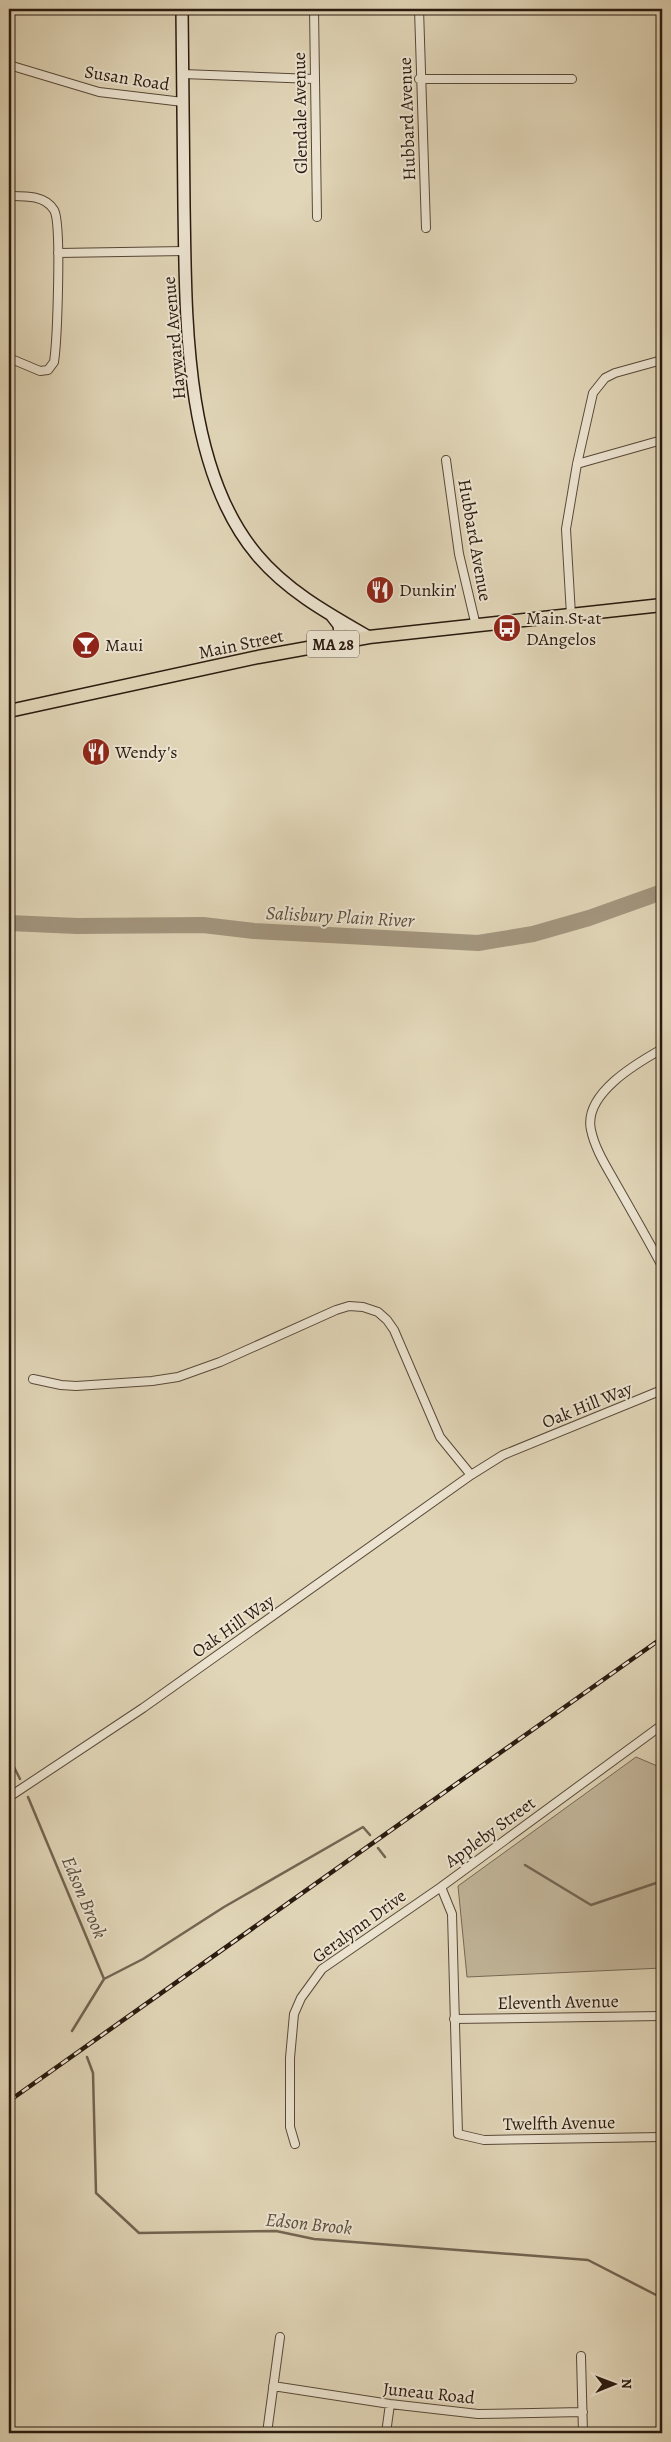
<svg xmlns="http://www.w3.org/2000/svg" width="671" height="2442" font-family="Alegreya,serif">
<rect width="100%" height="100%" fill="#e1d6b8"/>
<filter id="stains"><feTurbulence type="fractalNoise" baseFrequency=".004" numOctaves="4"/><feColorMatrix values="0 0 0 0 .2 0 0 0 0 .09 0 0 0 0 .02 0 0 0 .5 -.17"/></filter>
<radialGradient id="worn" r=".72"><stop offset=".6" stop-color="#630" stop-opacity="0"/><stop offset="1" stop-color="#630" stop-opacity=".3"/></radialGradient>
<!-- green -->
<path fill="#c2b69b" stroke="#766855" d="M636,1757L662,1768V1968L467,1977L458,1886Z"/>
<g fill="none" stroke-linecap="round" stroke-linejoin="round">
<!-- stream -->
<path stroke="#736452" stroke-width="2.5" d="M9,1757L20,1779
M28,1797L104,1979L72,2031
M378,1848L385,1857
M525,1865L591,1905L662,1881
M104,1979L143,1959L224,1907L363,1827L370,1835
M87,2057L93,2073L96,2193L139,2233L276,2231L314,2239L588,2260L662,2298"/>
<!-- river -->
<path stroke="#a3967f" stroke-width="16" d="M9,923L77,926L203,925L254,931L478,943L533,934L589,918L662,892"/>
<defs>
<path id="street" d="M314,9L317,217
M419,9L426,228
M9,65L99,92L183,102
M183,74L314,79
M419,79H572
M9,196C24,196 45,195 54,210C62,223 57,342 54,362L48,370L40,371L9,358
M58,253L185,251
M446,460L459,554L476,626
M577,464L662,440
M571,615L566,529L577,464L593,393L605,378L615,373L662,360
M662,1049C637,1063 583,1094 591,1130C595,1149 606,1166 615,1182C631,1210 647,1238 662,1266
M33,1379L61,1385L76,1386L152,1381L178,1377L220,1362L336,1310L349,1306L363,1307L378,1312L387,1320L394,1330L440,1437L471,1475
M662,1725L441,1887L452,1914L458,2134L484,2140L662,2137
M9,1797L143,1708L471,1475L503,1455L662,1390
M454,2019L662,2016
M295,2144L290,2127V2058L294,2014L301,1998L322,1969L441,1887
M581,2356L583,2433
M273,2386L390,2404L478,2414L583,2412
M267,2433L280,2337
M386,2433L390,2404"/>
<path id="secondary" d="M182,9C183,74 183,140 184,206C186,315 183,467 257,555C287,591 329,614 369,637
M332,616L339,625L341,642"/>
<path id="primary" d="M9,711L258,657L369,637L662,605"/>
</defs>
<!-- street casing -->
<use href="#street" stroke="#584939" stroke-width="10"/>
<!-- secondary casing -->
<use href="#secondary" stroke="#2a1a0f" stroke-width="14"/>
<!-- primary casing -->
<use href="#primary" stroke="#2a1a0f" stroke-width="15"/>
<!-- street -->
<use href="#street" stroke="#ece4d1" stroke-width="8"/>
<!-- secondary -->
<use href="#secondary" stroke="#ece4d1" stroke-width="11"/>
<!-- primary -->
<use href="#primary" stroke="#e1d6b8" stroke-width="12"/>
<defs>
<path id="rail" d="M9,2101L662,1638"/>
</defs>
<!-- rail casing -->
<use href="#rail" stroke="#2a1a0f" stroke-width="4.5"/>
<!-- rail -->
<use href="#rail" stroke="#ece4d1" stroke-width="2.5" stroke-dasharray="8" stroke-linecap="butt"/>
</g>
<!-- icons -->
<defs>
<symbol id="restaurant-disc" viewBox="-11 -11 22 22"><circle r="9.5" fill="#8f2418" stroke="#ece4d1"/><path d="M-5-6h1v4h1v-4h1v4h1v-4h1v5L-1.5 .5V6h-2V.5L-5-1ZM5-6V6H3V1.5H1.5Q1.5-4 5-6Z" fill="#fff"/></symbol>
<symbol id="bus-disc" viewBox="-11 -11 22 22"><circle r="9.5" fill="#8f2418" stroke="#ece4d1"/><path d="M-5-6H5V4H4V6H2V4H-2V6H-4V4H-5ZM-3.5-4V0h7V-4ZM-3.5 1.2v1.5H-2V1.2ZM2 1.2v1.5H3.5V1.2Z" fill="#fff"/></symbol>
<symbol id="bar-disc" viewBox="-11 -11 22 22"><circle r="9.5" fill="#8f2418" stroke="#ece4d1"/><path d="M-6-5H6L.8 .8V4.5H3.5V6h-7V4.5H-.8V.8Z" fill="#fff"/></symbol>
</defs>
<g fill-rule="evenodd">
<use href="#restaurant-disc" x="364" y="574" width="32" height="32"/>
<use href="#bus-disc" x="491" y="612" width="32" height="32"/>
<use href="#bar-disc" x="70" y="629" width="32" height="32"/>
<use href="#restaurant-disc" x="80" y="736" width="32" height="32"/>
</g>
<g text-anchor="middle" stroke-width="4" stroke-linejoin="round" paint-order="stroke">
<!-- shield labels -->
<rect fill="#ece4d1" stroke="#645749" stroke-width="1" x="307" y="630.5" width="52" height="27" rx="4"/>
<g font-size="16" font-weight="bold" fill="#2a1a0f">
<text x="333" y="650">MA 28</text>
</g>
<!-- street labels -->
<g font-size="18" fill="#2a1a0f" stroke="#ece4d1">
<text transform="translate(127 78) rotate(9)" y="6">Susan Road</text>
<text transform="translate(300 113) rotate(-91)" y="6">Glendale Avenue</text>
<text transform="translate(407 119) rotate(-92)" y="6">Hubbard Avenue</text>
<text transform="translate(174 338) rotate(-95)" y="6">Hayward Avenue</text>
<text transform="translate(475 540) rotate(80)" y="6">Hubbard Avenue</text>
<text transform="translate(241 644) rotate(-12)" y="6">Main Street</text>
<text transform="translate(587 1405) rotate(-22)" y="6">Oak Hill Way</text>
<text transform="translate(233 1626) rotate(-35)" y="6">Oak Hill Way</text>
<text transform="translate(490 1832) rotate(-36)" y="6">Appleby Street</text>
<text transform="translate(359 1926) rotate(-36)" y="6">Geralynn Drive</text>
<text transform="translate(558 2002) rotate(-1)" y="6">Eleventh Avenue</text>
<text transform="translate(559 2123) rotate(-1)" y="6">Twelfth Avenue</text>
<text transform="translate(429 2393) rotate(6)" y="6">Juneau Road</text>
</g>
<!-- poi labels -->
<g font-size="18" fill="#2a1a0f" stroke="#ece4d1" text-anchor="start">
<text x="399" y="596">Dunkin'</text>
<text x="526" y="624">Main St at<tspan x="526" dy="21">DAngelos</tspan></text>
<text x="105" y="651">Maui</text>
<text x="115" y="758">Wendy's</text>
</g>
<!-- water labels -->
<g font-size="19" font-style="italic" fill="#5a4c3c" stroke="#ece4d1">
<text transform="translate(340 916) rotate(3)" y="7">Salisbury Plain River</text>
<text transform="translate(85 1897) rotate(67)" y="7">Edson Brook</text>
<text transform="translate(309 2223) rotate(6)" y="7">Edson Brook</text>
</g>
</g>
<!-- margin -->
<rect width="671" height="2442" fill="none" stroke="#e1d6b8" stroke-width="30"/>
<rect x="10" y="10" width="651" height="2422" fill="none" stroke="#2a1a0f" stroke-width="2.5"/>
<rect x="15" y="15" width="641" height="2412" fill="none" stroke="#2a1a0f"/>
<!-- north arrow -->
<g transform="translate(614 2384) rotate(89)" stroke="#ece4d1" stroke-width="4" paint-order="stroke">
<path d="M0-4L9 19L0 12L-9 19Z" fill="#2a1a0f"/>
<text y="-8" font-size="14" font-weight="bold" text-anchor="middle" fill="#2a1a0f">N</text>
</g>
<rect width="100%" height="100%" filter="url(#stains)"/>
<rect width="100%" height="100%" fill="url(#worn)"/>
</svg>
